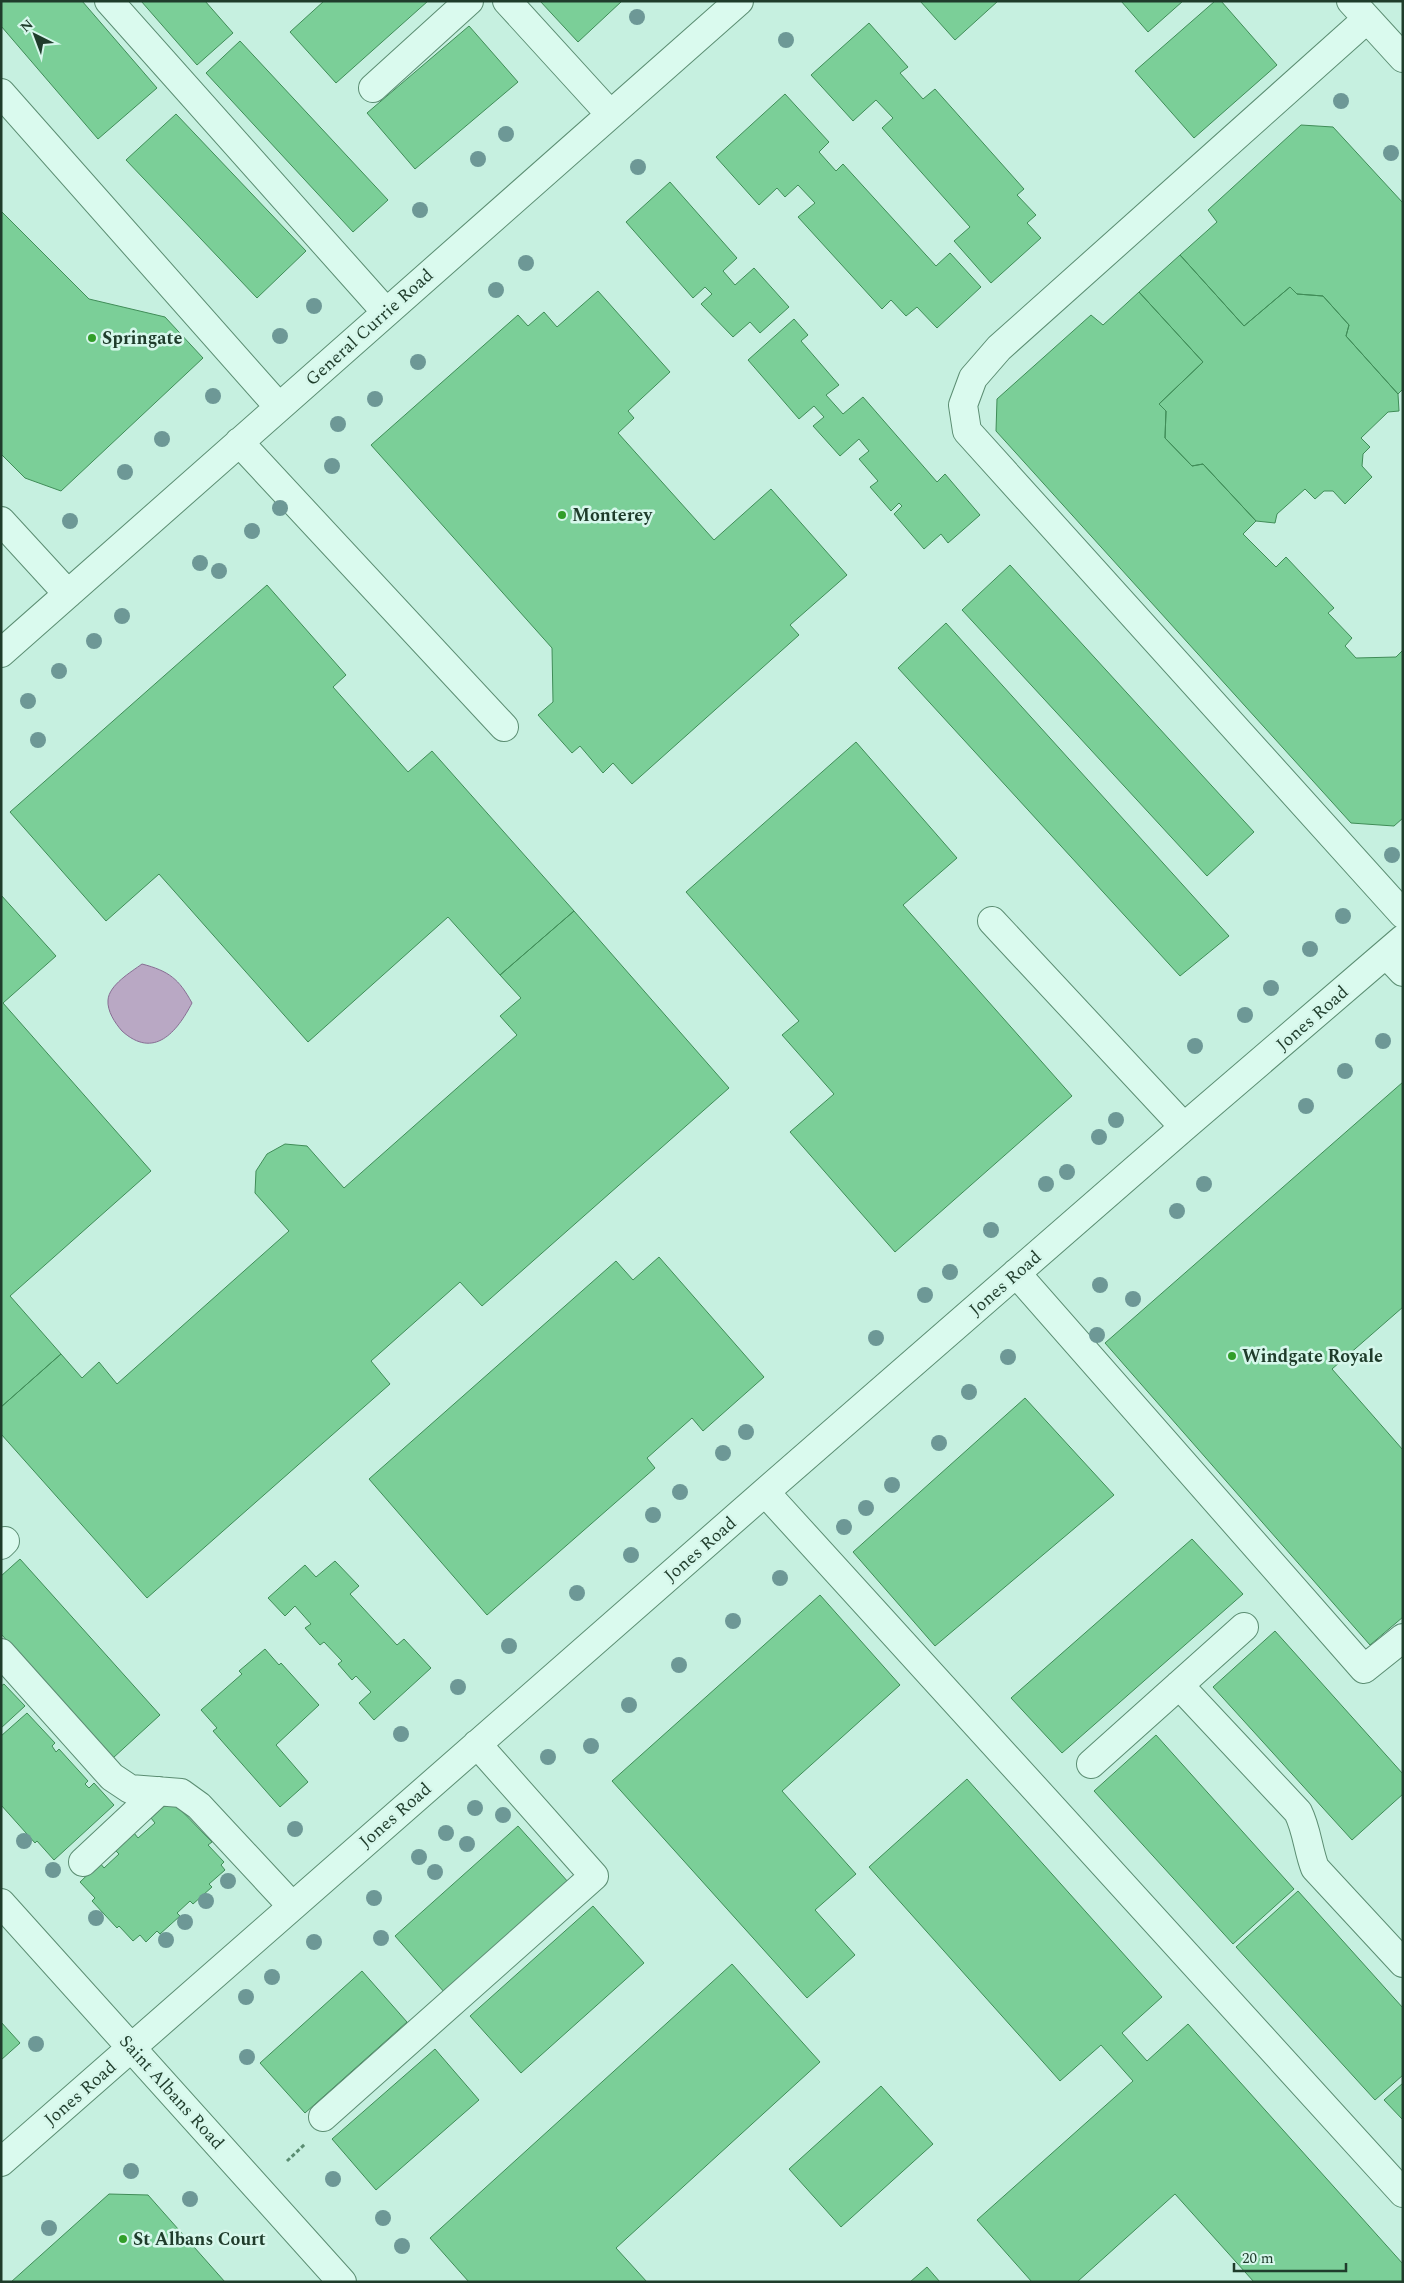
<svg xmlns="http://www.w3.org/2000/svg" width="1404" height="2283" font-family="Spectral,serif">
<rect width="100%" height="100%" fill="#c6f0e0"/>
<!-- water -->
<path fill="#b9a8c4" stroke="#876e93" d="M142,964C169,971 179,979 192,1003C177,1032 154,1060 122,1031C115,1023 107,1011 108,1000C109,985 131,972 142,964Z"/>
<!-- building -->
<path fill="#7bcf98" stroke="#408d58" d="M1,1H82L157,88L98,139L1,26Z
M141,1H205L233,33L197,65Z
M324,1H428L336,83L290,32Z
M540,1H622L578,42Z
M920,1H998L955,40Z
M1121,1H1183L1148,32Z
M1215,1H1221L1277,65L1194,138L1135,71Z
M869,23L908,67L900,73L923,99L935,89L1024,189L1017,195L1036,215L1027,223L1041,238L991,283L954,241L970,227L882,128L893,118L876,100L853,121L811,75Z
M469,26L518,82L415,169L367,113Z
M240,41L388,200L353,232L206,73Z
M785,94L829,142L819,152L836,171L843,164L936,266L950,253L981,287L937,328L917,307L906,316L891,300L882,309L798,217L815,203L798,185L785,197L777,188L759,205L716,157Z
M176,114L306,251L257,298L126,160Z
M1301,125L1333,127L1403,203V389L1398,394L1346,336L1349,325L1323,296L1297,294L1290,287L1244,326L1180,255L1217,222L1208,210Z
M670,182L737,258L723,271L735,285L754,268L789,307L760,333L750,322L733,337L701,304L712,294L705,287L693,298L626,222Z
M1,211L89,299L165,317L203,358L61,491L25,478L1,454Z
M1180,255L1244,326L1290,287L1297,294L1323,296L1349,325L1346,336L1398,394L1399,411L1388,412L1361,438L1370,447L1363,454L1362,466L1372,477L1345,504L1333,491H1324L1315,499L1305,489L1277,514L1275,523L1256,521L1203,464L1192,466L1165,438L1166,411L1159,404L1203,362L1139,292Z
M598,291L670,372L628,411L634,418L618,433L714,540L771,489L847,575L790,625L799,635L632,784L613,763L603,773L580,746L572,753L538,715L553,702L552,648L371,445L518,315L528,326L544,312L557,327Z
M1139,292L1203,362L1159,404L1166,411L1165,438L1192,466L1203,464L1256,521L1243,534L1276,567L1286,557L1334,608L1328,613L1352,638L1345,646L1356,658L1396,657L1403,650V818L1394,826L1351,823L996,431L997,399L1091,315L1103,325Z
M794,319L808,335L801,341L839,385L826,395L843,414L863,397L937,482L945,474L980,515L948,543L941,534L924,549L894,514L902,506L899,503L891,511L870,487L878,481L859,459L869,451L859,439L840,456L813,426L824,417L814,406L799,419L748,360Z
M1010,565L1254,832L1207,876L962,610Z
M267,585L346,675L333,687L408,772L432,751L574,911L500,975L448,917L308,1042L159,874L106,921L10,812Z
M946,623L1229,936L1180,976L898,668Z
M856,742L957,858L903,905L1072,1096L895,1252L790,1132L834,1094L782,1035L799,1021L686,892Z
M1,895L56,956L3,1003L151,1171L10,1296L61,1354L1,1407Z
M574,911L729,1088L482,1306L460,1282L371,1361L390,1384L147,1598L1,1434V1407L61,1354L82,1378L99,1362L117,1384L289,1231L255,1193L256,1171L267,1154L285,1144L307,1146L344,1188L517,1035L500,1016L521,998L500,975Z
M1403,1082V1307L1332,1369L1403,1450V1617L1370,1645L1105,1343Z
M659,1257L764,1377L703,1431L692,1418L647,1458L655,1468L487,1615L369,1479L616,1261L633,1280Z
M1025,1398L1114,1495L935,1646L853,1552Z
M1192,1539L1243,1594L1062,1753L1011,1698Z
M20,1559L160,1715L113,1758L1,1634V1576Z
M335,1561L359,1586L350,1594L397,1645L404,1639L431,1668L374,1720L359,1703L371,1692L356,1676L352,1680L338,1664L342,1661L324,1642L320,1645L305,1628L311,1624L295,1606L285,1616L268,1598L305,1565L316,1577Z
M820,1595L900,1685L782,1791L856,1874L815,1910L855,1955L807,1998L612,1781Z
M1275,1631L1403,1774V1794L1352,1840L1213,1687Z
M265,1649L279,1665L281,1663L319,1705L276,1745L308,1782L280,1807L213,1731L217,1728L201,1710L242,1674L239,1671Z
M4,1684L25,1706L1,1728V1686Z
M27,1713L55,1743L52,1746L56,1752L59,1749L88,1781L85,1784L89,1788L94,1783L114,1805L54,1860L37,1841L35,1843L1,1805V1736Z
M1156,1735L1294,1889L1233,1944L1094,1791Z
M967,1779L1162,1997L1122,2033L1147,2061L1188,2024L1403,2264V2282H1254L1175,2194L1077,2282H1032L977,2220L1133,2081L1101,2045L1060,2081L869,1867Z
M171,1800L212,1842L208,1845L224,1862L221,1865L225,1870L209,1884L212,1887L193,1904L190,1901L177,1913L180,1916L160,1934L157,1931L146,1942L140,1935L133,1941L119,1926L117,1928L92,1901L95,1898L80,1882L100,1863L104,1868L119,1854L115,1850L134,1833L138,1838L155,1823L151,1818Z
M518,1826L569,1883L445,1993L395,1936Z
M1298,1891L1403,2008V2075L1375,2100L1236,1947Z
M593,1906L644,1963L521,2073L470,2016Z
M732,1964L820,2062L616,2248L647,2282H469L430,2238Z
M362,1971L407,2022L305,2113L260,2063Z
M1,2022L20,2043L1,2060Z
M435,2049L479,2100L376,2190L332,2139Z
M1403,2083V2120L1384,2100Z
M881,2086L933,2144L841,2227L789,2169Z
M109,2194L148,2195L225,2282H11Z
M927,2267L940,2282H910Z"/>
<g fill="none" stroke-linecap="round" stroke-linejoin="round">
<defs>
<path id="minor" d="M109,1L386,312
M507,1L610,114
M1351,1L1403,58
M1367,19L999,348L973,378L963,405L967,431L1403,914
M373,88L469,1
M1,93L279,407
M239,442L504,727
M1,521L68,594
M1,653L739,1
M992,921L1184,1127
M1386,954L1403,972
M1016,1273L1364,1669L1403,1638
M765,1492L1403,2193
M1,1545L5,1541
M1,1653L112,1777L130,1789L181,1793L199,1806L292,1906
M1179,1685L1298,1812C1307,1830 1308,1850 1315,1868L1403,1963
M1091,1764L1244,1627
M83,1862L159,1791
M1,1903L342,2282
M323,2117L594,1876L477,1744
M1,2162L765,1492L1184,1127L1403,939"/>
</defs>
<!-- minor casing -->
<use href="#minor" stroke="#5b8d72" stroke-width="30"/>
<!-- path -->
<path stroke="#5b8d72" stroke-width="3" stroke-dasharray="4 2.5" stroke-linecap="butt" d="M287,2161L305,2144"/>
<!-- minor -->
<use href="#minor" stroke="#dafaee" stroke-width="28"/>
</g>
<!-- trees -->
<g fill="#6d9896">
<circle cx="637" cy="17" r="8"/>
<circle cx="786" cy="40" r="8"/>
<circle cx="1341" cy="101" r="8"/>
<circle cx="506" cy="134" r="8"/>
<circle cx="1391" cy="153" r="8"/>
<circle cx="478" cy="159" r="8"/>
<circle cx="638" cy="167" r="8"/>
<circle cx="420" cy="210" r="8"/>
<circle cx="526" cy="263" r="8"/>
<circle cx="496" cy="290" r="8"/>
<circle cx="314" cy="306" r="8"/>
<circle cx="280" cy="336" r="8"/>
<circle cx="418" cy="362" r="8"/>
<circle cx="213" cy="396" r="8"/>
<circle cx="375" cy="399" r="8"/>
<circle cx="338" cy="424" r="8"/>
<circle cx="162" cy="439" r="8"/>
<circle cx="332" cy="466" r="8"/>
<circle cx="125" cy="472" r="8"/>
<circle cx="280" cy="508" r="8"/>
<circle cx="70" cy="521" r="8"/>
<circle cx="252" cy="531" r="8"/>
<circle cx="200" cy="563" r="8"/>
<circle cx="219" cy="571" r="8"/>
<circle cx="122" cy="616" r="8"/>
<circle cx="94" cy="641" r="8"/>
<circle cx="59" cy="671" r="8"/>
<circle cx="28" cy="701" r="8"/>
<circle cx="38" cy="740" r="8"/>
<circle cx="1392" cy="855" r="8"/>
<circle cx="1343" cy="916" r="8"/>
<circle cx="1310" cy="949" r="8"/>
<circle cx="1271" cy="988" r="8"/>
<circle cx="1245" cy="1015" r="8"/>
<circle cx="1383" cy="1041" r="8"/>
<circle cx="1195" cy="1046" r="8"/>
<circle cx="1345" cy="1071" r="8"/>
<circle cx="1306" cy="1106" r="8"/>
<circle cx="1116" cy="1120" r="8"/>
<circle cx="1099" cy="1137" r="8"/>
<circle cx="1067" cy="1172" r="8"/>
<circle cx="1046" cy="1184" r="8"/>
<circle cx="1204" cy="1184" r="8"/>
<circle cx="1177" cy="1211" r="8"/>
<circle cx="991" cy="1230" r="8"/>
<circle cx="950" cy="1272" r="8"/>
<circle cx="1100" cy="1285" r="8"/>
<circle cx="925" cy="1295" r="8"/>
<circle cx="1133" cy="1299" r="8"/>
<circle cx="1097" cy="1335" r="8"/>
<circle cx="876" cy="1338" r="8"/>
<circle cx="1008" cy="1357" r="8"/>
<circle cx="969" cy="1392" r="8"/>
<circle cx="746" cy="1432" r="8"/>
<circle cx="939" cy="1443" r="8"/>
<circle cx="723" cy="1453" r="8"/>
<circle cx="892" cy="1485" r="8"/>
<circle cx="680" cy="1492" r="8"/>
<circle cx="866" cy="1508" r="8"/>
<circle cx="653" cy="1515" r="8"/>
<circle cx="844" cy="1527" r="8"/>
<circle cx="631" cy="1555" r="8"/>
<circle cx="780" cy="1578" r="8"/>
<circle cx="577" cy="1593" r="8"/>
<circle cx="733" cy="1621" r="8"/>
<circle cx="509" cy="1646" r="8"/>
<circle cx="679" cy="1665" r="8"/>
<circle cx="458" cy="1687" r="8"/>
<circle cx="629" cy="1705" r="8"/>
<circle cx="401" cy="1734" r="8"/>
<circle cx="591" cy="1746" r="8"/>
<circle cx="548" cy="1757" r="8"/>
<circle cx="475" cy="1808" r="8"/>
<circle cx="503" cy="1815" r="8"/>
<circle cx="295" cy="1829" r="8"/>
<circle cx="446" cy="1833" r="8"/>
<circle cx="24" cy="1841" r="8"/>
<circle cx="467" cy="1844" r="8"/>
<circle cx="419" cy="1857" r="8"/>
<circle cx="53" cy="1870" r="8"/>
<circle cx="435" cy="1872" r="8"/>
<circle cx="228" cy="1881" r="8"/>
<circle cx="374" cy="1898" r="8"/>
<circle cx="206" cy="1901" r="8"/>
<circle cx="96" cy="1918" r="8"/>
<circle cx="185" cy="1922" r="8"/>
<circle cx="381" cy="1938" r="8"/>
<circle cx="166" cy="1940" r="8"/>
<circle cx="314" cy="1942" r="8"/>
<circle cx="272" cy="1977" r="8"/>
<circle cx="246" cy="1997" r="8"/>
<circle cx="36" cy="2044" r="8"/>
<circle cx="247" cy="2057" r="8"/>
<circle cx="131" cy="2171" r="8"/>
<circle cx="333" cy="2179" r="8"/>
<circle cx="190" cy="2199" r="8"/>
<circle cx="383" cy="2218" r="8"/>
<circle cx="49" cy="2228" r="8"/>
<circle cx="402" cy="2246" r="8"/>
</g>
<!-- markers -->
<g fill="#329e29" stroke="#d6f7eb" stroke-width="2">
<circle cx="92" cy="338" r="5"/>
<circle cx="562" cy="515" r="5"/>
<circle cx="1232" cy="1356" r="5"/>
<circle cx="123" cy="2239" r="5"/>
</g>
<g text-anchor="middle" stroke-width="5" stroke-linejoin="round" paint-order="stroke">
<!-- street labels -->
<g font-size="18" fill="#1f3c2b" stroke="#d6f7eb">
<text transform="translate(369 327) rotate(-42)" y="6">General Currie Road</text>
<text transform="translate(1312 1018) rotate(-41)" y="6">Jones Road</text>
<text transform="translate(1005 1283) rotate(-41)" y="6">Jones Road</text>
<text transform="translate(700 1549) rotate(-41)" y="6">Jones Road</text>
<text transform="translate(395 1815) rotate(-41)" y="6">Jones Road</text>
<text transform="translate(172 2092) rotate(48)" y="6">Saint Albans Road</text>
<text transform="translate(80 2093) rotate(-41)" y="6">Jones Road</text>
</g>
<!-- poi labels -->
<g font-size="18" font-weight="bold" fill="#1f3c2b" stroke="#d6f7eb" text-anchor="start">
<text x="102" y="344">Springate</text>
<text x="572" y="521">Monterey</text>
<text x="1242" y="1362">Windgate Royale</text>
<text x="133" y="2245">St Albans Court</text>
</g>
</g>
<!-- border -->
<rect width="1404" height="2283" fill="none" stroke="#1f3c2b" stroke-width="5"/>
<!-- north arrow -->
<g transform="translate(35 35) rotate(318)" stroke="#d6f7eb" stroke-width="4" paint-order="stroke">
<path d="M0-4L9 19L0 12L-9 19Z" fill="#1f3c2b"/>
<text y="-8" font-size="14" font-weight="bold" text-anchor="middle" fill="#1f3c2b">N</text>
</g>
<!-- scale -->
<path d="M1234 2263v8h112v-8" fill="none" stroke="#1f3c2b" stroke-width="2.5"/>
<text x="1242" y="2263" font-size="15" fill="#1f3c2b" stroke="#d6f7eb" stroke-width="4" paint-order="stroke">20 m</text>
</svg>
